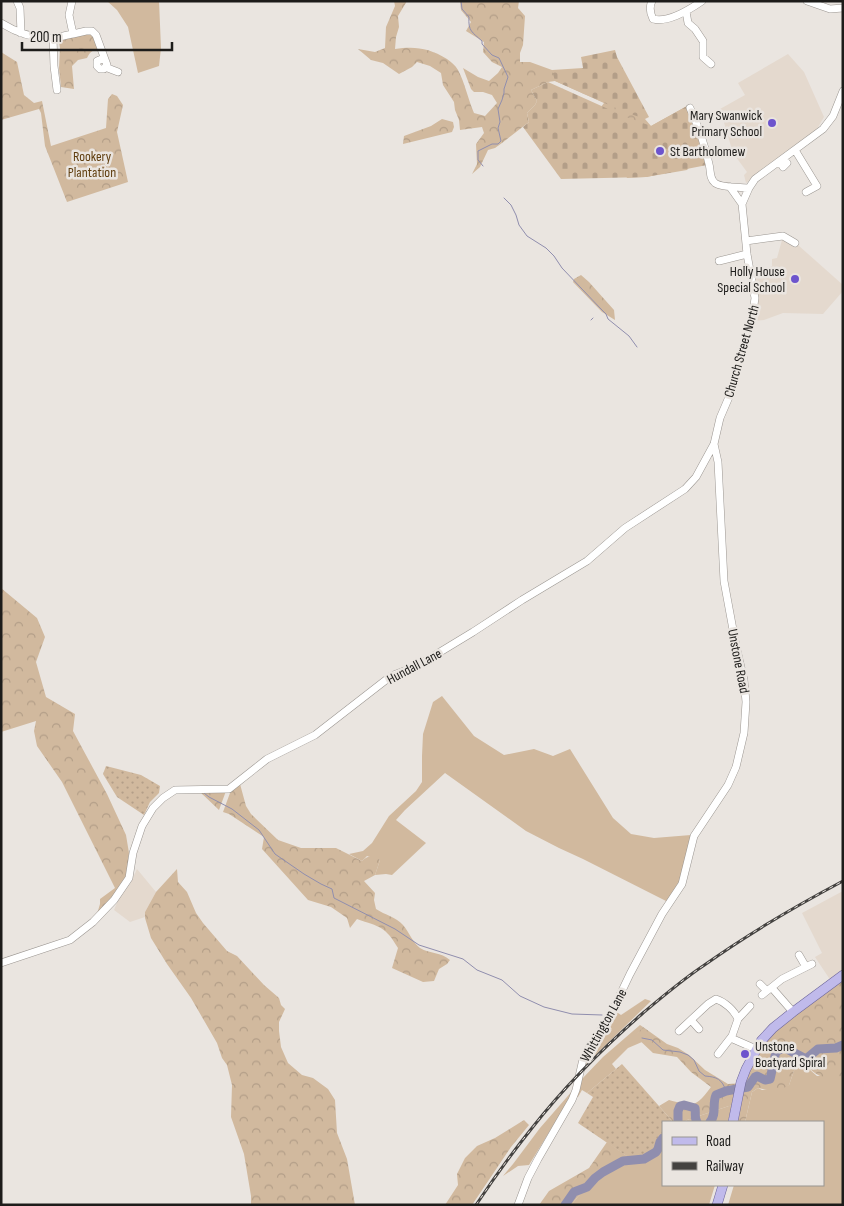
<svg xmlns="http://www.w3.org/2000/svg" width="844" height="1206" font-family="'Sofia Sans Condensed',sans-serif">
<defs>
<pattern id="forest-crowns" width="20" height="18" patternUnits="userSpaceOnUse" patternTransform="scale(1.25)"><rect width="20" height="18" fill="#d1b99e"/><path d="M2 6a3 3 0 1 1 6 0M12 15a3 3 0 1 1 6 0" fill="none" stroke="#b39e88"/></pattern>
<pattern id="cemetery-stones" width="16" height="16" patternUnits="userSpaceOnUse" patternTransform="scale(1.25)"><rect width="16" height="16" fill="#d1b99e"/><path d="M2 7V4a2 2 0 0 1 4 0v3zM10 15v-3a2 2 0 0 1 4 0v3z" fill="#b39e88"/></pattern>
<pattern id="garden-dots" width="8" height="8" patternUnits="userSpaceOnUse" patternTransform="scale(1.25)"><rect width="8" height="8" fill="#d1b99e"/><path d="M2 2h.1M6 6h.1" fill="none" stroke="#b39e88" stroke-width="1.8" stroke-linecap="round"/></pattern>
</defs>
<rect width="100%" height="100%" fill="#eae5e0"/>
<!-- built -->
<path fill="#e4d9ce" d="M788,54L804,72L824,117L817,129L798,145L746,183L744,175L747,172L733,153L720,109L745,95L738,83Z
M782,240L798,245L843,285V291L823,314L783,313L764,320L754,321L758,307V296L753,272L764,270L772,266V259L777,258Z
M137,869L156,892L145,912V917L130,922L114,910L119,898L130,884Z
M843,891V981L835,987L815,957L822,953L802,913Z"/>
<!-- grass -->
<path fill="#d1b99e" d="M107,1H159L161,48L159,66L138,73L128,27L117,10Z
M442,696L474,736L504,755L534,749L553,756L570,749L613,818L631,834L654,838L691,835L681,878L668,902L583,859L559,848L526,831L445,773L405,810L396,820L426,843L392,875L386,874L375,875L380,860L367,856L362,861L349,854L363,851L372,843L389,816L416,791L422,782V756L423,734L433,702Z
M645,999L651,1001L583,1067L588,1054L615,1011L621,1015Z
M640,1025L643,1027L636,1036L642,1042L628,1048L612,1064L616,1069L587,1093L582,1090L578,1097H575L580,1081L603,1057Z
M799,1062L802,1063L817,1076H842L843,1075V1205H728L734,1185H823V1122H745L752,1092L758,1088L762,1090L789,1085L795,1068Z
M573,1090L567,1103L529,1165L518,1166L503,1176L513,1164L540,1128Z
M732,1105L728,1122H684L687,1120Z
M663,1141V1185H715L709,1205H571L588,1185L613,1164L642,1159Z"/>
<!-- forest -->
<path fill="url(#forest-crowns)" d="M394,1H407L398,16L399,27L396,37L395,49C415,46 429,48 447,59C451,62 455,65 458,70C465,83 468,99 474,113L485,116L497,103L492,95L483,92H474L471,89L463,68L478,77L489,81L498,73L502,67L492,62L483,52L484,42L466,31L471,22L461,10L460,1H519L518,8L525,16L523,45L520,53V62H530L552,70L641,111L645,119L651,126L687,106L694,162L687,170L646,177L627,178L598,111L604,103L555,81L548,82L531,90L537,101L535,105L527,113L529,122L502,143L495,148L488,150L480,167L472,174L477,164L476,144L484,133L482,127L460,130L459,120L455,110L454,102L443,85L441,73L430,66L417,62L412,67L399,74L383,63L371,60L358,49L375,52L385,48L386,27L395,6Z
M89,33L93,34L99,48C94,50 90,51 87,58L78,60L72,66L74,89L61,87L59,68L60,48L59,42L61,40Z
M1,52L17,62L24,95L34,103L42,101L51,146L106,128L108,99L112,94L117,96L123,105L117,132L128,182L67,202L45,146L41,113L39,109L1,120Z
M442,119L453,122L454,127L452,132L403,144L404,136L431,126Z
M581,275L589,282L614,310L615,320L602,312L573,282L574,279Z
M1,588L37,618L45,637L36,662L46,697L75,714L73,731L107,794L126,835L129,853L127,875L116,895L97,914L100,904V899L115,888L62,782L37,746L34,731L36,721L1,732Z
M240,784L246,806L251,814L278,840L301,848H336L362,861C369,855 372,855 380,860L375,875L364,881L375,893L374,900L376,909C385,915 396,917 403,925C409,932 413,943 420,948C430,954 441,952 450,960L447,964L439,969L434,981L423,982L392,968L398,948C385,926 380,927 357,919L350,928L347,918L331,907L308,900L262,849L264,837L229,814L223,812L230,793Z
M199,791H226L219,810Z
M177,869L178,882L187,892L196,913L203,923L227,951L237,956L264,985L279,998L281,1005L285,1009L279,1022V1031L281,1047L288,1063L302,1075L313,1078L328,1089L335,1100L337,1133L347,1159L355,1205H251V1196L244,1154L231,1117L232,1085L227,1065L222,1058L217,1043L191,998L167,964L151,938L145,918V912L156,892Z
M843,981V1075L842,1076C827,1079 821,1079 810,1069C806,1066 803,1064 799,1062L795,1068L789,1085L781,1090L774,1091L758,1088L752,1092L745,1122H736L743,1085L732,1105L687,1120L684,1122H673L659,1106L669,1100C694,1107 695,1108 711,1087L691,1072L677,1057L653,1053L635,1036L643,1027L667,1044L678,1048L689,1055L705,1070L728,1084L744,1083L755,1054L780,1026Z
M524,1120L529,1125L511,1147L472,1205H445L458,1185L457,1174L465,1158L477,1146L495,1138Z
M607,1142L634,1161L613,1164L588,1185L571,1205H539L549,1191L589,1168Z"/>
<!-- cemetery -->
<path fill="url(#cemetery-stones)" d="M615,50L617,57L649,117L645,119L625,112L555,81L552,70L583,68L581,57Z
M548,82L626,117L651,126L687,106L696,128L707,165L646,177L561,179L523,127L529,122L527,113L535,105L537,101L531,90Z"/>
<!-- garden -->
<path fill="url(#garden-dots)" d="M106,766L141,775L160,786L159,793L150,802L144,815L117,797L103,774Z
M622,1064L673,1122H663V1141L642,1159L634,1161L578,1123L593,1097L587,1093Z"/>
<g fill="none" stroke-linecap="round" stroke-linejoin="round">
<!-- stream -->
<path stroke="#908eae" stroke-width="1" d="M461,1L462,9L469,17C468,31 472,32 482,41V44L492,55L499,58L508,77L504,89V93L502,100L498,109L500,122L498,128L501,141L498,144H492L478,151V160L483,166
M504,198L511,205L516,215L519,225L527,236L546,248L554,256L562,268L601,309L606,314L608,319L629,336L637,347
M591,320L593,318
M204,793L209,797L232,809L259,830L275,854L304,874L321,884L332,889L334,898L395,929L419,945L463,959L477,970L502,980L520,996L544,1007L572,1014L602,1015
M642,1038L652,1040L663,1050L680,1052L688,1055L694,1060L699,1071L705,1076C717,1077 722,1079 726,1091"/>
<!-- river -->
<path stroke="#908eae" stroke-width="9" d="M678,1122V1111L680,1106L684,1105L695,1108C696,1113 694,1118 697,1122
M710,1122C717,1114 712,1104 716,1095L726,1091L748,1087L755,1077L757,1076L765,1080L770,1079C772,1073 774,1054 777,1051C779,1050 783,1048 785,1048L806,1059L818,1049L836,1048L843,1045
M565,1205L574,1192L587,1187L595,1178L603,1172L623,1161L644,1159L656,1152L658,1149L660,1142L663,1138"/>
<defs>
<path id="minor" d="M17,1L20,8L21,33
M652,1C649,7 650,13 653,19C668,23 689,10 702,1
M807,1L830,9L843,8
M686,11L688,23L695,29L703,41V57L711,64
M1,23C17,33 35,39 54,38C60,37 67,35 73,34L69,15L72,1
M73,34L86,31H92L96,35L107,65L104,69H100L97,66V61L104,58
M53,38L54,66L57,90
M105,67L118,72
M690,108C698,126 705,145 709,164C711,171 709,178 715,183C722,188 740,187 749,188
M795,150L817,186L806,192
M780,162L783,167L787,163
M730,187L742,204
M746,241L783,236L795,243
M719,261L747,254
M799,955L806,967
M1,963L70,940L93,922L114,900L129,878L133,853L142,826L153,808L163,798L175,790L229,789L267,759L315,735L391,676L417,666L473,632L522,600L587,561L625,528L685,489L696,477L714,444L720,418L735,383L736,373L752,319L755,298L747,254L742,204L749,188L755,179L823,129L833,116L843,91
M760,984L767,991
M772,988L793,1012
M762,995L782,979L812,964
M738,1019L750,1006
M691,1020L699,1029
M679,1031L708,1004L716,999C725,1002 734,1010 738,1019L732,1036L733,1039L756,1049
M718,1054L732,1036
M518,1205L528,1178L538,1159L572,1100L576,1090L583,1059L590,1046L609,1018L630,974L662,914L682,884L694,836L728,785L736,767L744,733L746,702L744,680L736,646L724,581L718,462L714,444"/>
<path id="major" d="M733,1122L741,1082L746,1069L761,1041L773,1028L793,1012L843,975
M717,1205L723,1185"/>
</defs>
<!-- minor casing -->
<use href="#minor" stroke="#9b9691" stroke-width="8"/>
<!-- major casing -->
<use href="#major" stroke="#6c6599" stroke-width="10"/>
<!-- minor -->
<use href="#minor" stroke="#fff" stroke-width="7"/>
<!-- major -->
<use href="#major" stroke="#c0baeb" stroke-width="9"/>
<defs>
<path id="rail" d="M476,1205C494,1178 512,1153 532,1128C565,1086 603,1048 643,1013C662,997 682,980 703,966C748,934 794,907 843,881"/>
</defs>
<!-- rail casing -->
<use href="#rail" stroke="#444240" stroke-width="3"/>
<!-- rail -->
<use href="#rail" stroke="#eae5e0" stroke-width="1" stroke-dasharray="4" stroke-linecap="butt"/>
</g>
<!-- markers -->
<g fill="#6d54cd" stroke="#eae5e0" stroke-width="2">
<circle cx="772" cy="123" r="5"/>
<circle cx="660" cy="151" r="5"/>
<circle cx="795" cy="279" r="5"/>
<circle cx="745" cy="1054" r="5"/>
</g>
<g text-anchor="middle" stroke-width="5" stroke-linejoin="round" paint-order="stroke">
<!-- poi labels -->
<g font-size="14" fill="#1d1c1a" stroke="#eae5e0" text-anchor="end">
<text x="762" y="120">Mary Swanwick<tspan x="762" dy="16">Primary School</tspan></text>
<text x="670" y="156" text-anchor="start">St Bartholomew</text>
<text x="785" y="276">Holly House<tspan x="785" dy="16">Special School</tspan></text>
<text x="755" y="1051" text-anchor="start">Unstone<tspan x="755" dy="16">Boatyard Spiral</tspan></text>
</g>
<!-- park labels -->
<g font-size="14" fill="#603e0f" stroke="#eae5e0">
<text x="92" y="161">Rookery<tspan x="92" dy="16">Plantation</tspan></text>
</g>
<!-- street labels -->
<g font-size="14" fill="#1d1c1a" stroke="#eae5e0">
<text transform="translate(741 351) rotate(-74)" y="5">Church Street North</text>
<text transform="translate(739 661) rotate(79)" y="5">Unstone Road</text>
<text transform="translate(414 666) rotate(-28)" y="5">Hundall Lane</text>
<text transform="translate(603 1025) rotate(-61)" y="5">Whittington Lane</text>
</g>
</g>
<!-- border -->
<rect width="844" height="1206" fill="none" stroke="#1d1c1a" stroke-width="5"/>
<!-- legend -->
<rect x="662" y="1121" width="162" height="65" fill="#eae5e0" stroke="#989591"/>
<rect x="672" y="1137" width="25" height="8" fill="#c0baeb" stroke="#989591"/>
<text x="706" y="1146" font-size="15" fill="#1d1c1a">Road</text>
<rect x="672" y="1162" width="25" height="8" fill="#444240" stroke="#989591"/>
<text x="706" y="1171" font-size="15" fill="#1d1c1a">Railway</text>
<!-- scale -->
<path d="M22 42v8h150v-8" fill="none" stroke="#1d1c1a" stroke-width="2.5"/>
<text x="30" y="42" font-size="15" fill="#1d1c1a" stroke="#eae5e0" stroke-width="4" paint-order="stroke">200 m</text>
</svg>
